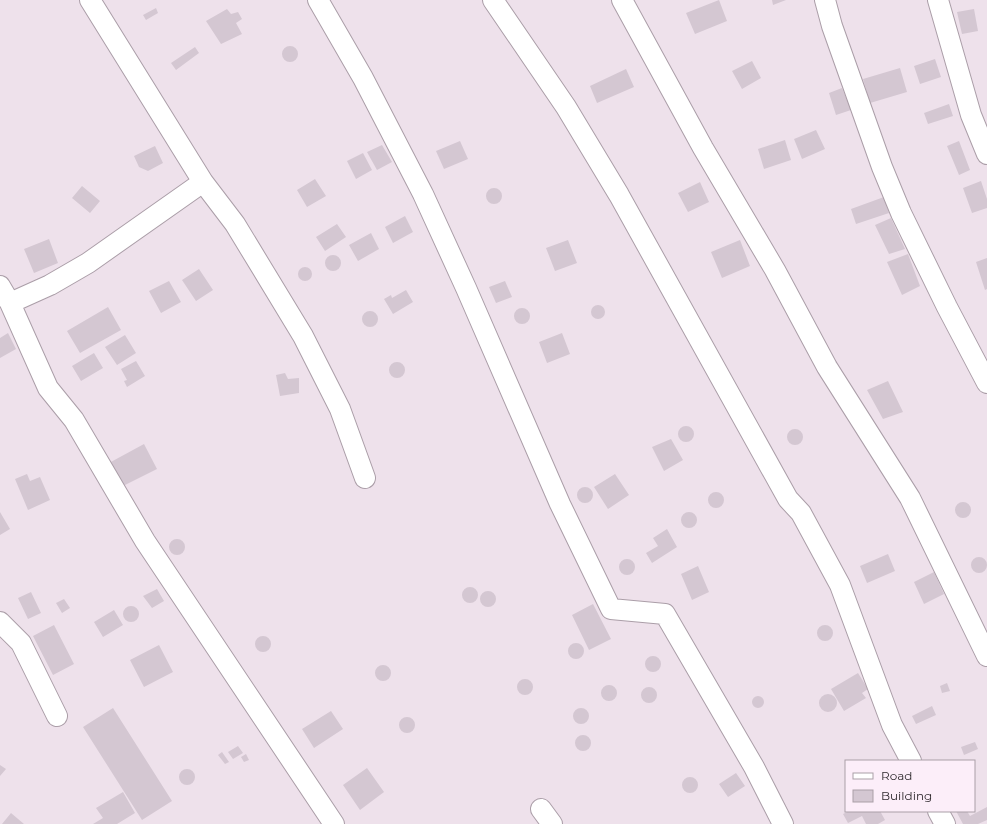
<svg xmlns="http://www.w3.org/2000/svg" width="987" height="824" font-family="Montserrat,sans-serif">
<rect width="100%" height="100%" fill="#eee1eb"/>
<!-- building -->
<path fill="#d4c7d2" d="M719,0L727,21L695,34L686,13Z
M772,0H786L773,5Z
M156,8L158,13L146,20L143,15Z
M227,9L231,14L238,12L242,19L236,23L242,34L221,44L206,21Z
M974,9L978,31L962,34L957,12Z
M282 54a8 8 0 1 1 16 0a8 8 0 1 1-16 0Z
M195,47L199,53L176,70L171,63Z
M935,59L941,77L920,84L914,66Z
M752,61L761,78L742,89L732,71Z
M900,68L907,92L870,103L863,79Z
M626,69L634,87L597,103L590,86Z
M842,88L851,110L836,115L829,93Z
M949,104L953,116L928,124L924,113Z
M816,130L825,149L802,159L794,139Z
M785,140L791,160L764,169L758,149Z
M460,141L468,159L444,169L436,151Z
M959,141L970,170L959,175L947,146Z
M382,145L392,162L377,170L367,152Z
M155,146L163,163L148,171L139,167L134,156Z
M363,153L372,170L356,179L347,161Z
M315,179L326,196L307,207L297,190Z
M981,181L987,199V208L972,213L963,188Z
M700,182L709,202L688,212L678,193Z
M82,186L100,201L90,213L72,198Z
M486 196a8 8 0 1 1 16 0a8 8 0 1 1-16 0Z
M884,197L889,213L856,224L851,209Z
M405,216L413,232L393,243L385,227Z
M891,218L905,249L889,254L875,225Z
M337,224L346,237L325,251L316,237Z
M371,233L379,249L358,261L349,245Z
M49,239L58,263L34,273L24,249Z
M568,240L577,263L555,271L546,248Z
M740,240L750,266L722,278L711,252Z
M908,254L920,286L902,295L887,262Z
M325 263a8 8 0 1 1 16 0a8 8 0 1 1-16 0Z
M987,258V289L985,290L976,262Z
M298 274a7 7 0 1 1 14 0a7 7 0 1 1-14 0Z
M199,269L213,290L196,301L182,280Z
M169,281L181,302L161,313L149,291Z
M505,281L512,297L496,303L489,287Z
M406,290L413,302L393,314L384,299L391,295L392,298Z
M591 312a7 7 0 1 1 14 0a7 7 0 1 1-14 0Z
M108,307L121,330L80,353L67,331Z
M514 316a8 8 0 1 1 16 0a8 8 0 1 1-16 0Z
M362 319a8 8 0 1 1 16 0a8 8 0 1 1-16 0Z
M8,333L16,349L0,358V338Z
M562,333L570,354L547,363L539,342Z
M125,335L136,353L117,365L105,347Z
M94,353L103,368L81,381L72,366Z
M136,361L145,376L127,387L124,381L127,380L121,369Z
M389 370a8 8 0 1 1 16 0a8 8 0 1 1-16 0Z
M285,373L288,379L299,378V393L280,396L276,375Z
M888,381L903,412L883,419L867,390Z
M678 434a8 8 0 1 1 16 0a8 8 0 1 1-16 0Z
M787 437a8 8 0 1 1 16 0a8 8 0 1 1-16 0Z
M671,439L683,460L664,471L652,447Z
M144,444L157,469L121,487L109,463Z
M27,474L30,481L40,477L50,500L28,510L15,479Z
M615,474L629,495L608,509L594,487Z
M577 495a8 8 0 1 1 16 0a8 8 0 1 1-16 0Z
M708 500a8 8 0 1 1 16 0a8 8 0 1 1-16 0Z
M955 510a8 8 0 1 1 16 0a8 8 0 1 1-16 0Z
M681 520a8 8 0 1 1 16 0a8 8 0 1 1-16 0Z
M0,512L10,529L0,535Z
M667,529L677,547L652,563L646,553L658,546L653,538Z
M169 547a8 8 0 1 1 16 0a8 8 0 1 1-16 0Z
M888,554L895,571L867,583L860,566Z
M971 565a8 8 0 1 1 16 0a8 8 0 1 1-16 0Z
M619 567a8 8 0 1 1 16 0a8 8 0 1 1-16 0Z
M698,566L709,592L692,600L681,574Z
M934,572L944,594L924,604L914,582Z
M462 595a8 8 0 1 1 16 0a8 8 0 1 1-16 0Z
M157,589L164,601L152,608L143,596Z
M480 599a8 8 0 1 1 16 0a8 8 0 1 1-16 0Z
M31,592L41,613L28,619L18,598Z
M64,599L70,608L62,613L56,603Z
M593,604L611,639L589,650L572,615Z
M123 614a8 8 0 1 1 16 0a8 8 0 1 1-16 0Z
M114,610L123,625L103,637L94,622Z
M54,625L74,664L53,675L33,636Z
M817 633a8 8 0 1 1 16 0a8 8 0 1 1-16 0Z
M255 644a8 8 0 1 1 16 0a8 8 0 1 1-16 0Z
M568 651a8 8 0 1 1 16 0a8 8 0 1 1-16 0Z
M159,645L173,672L144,687L130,660Z
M645 664a8 8 0 1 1 16 0a8 8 0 1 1-16 0Z
M375 673a8 8 0 1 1 16 0a8 8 0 1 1-16 0Z
M858,673L868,689L862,693L866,698L844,711L831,689Z
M517 687a8 8 0 1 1 16 0a8 8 0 1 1-16 0Z
M947,683L950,691L942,693L940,686Z
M601 693a8 8 0 1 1 16 0a8 8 0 1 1-16 0Z
M641 695a8 8 0 1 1 16 0a8 8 0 1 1-16 0Z
M819 703a9 9 0 1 1 18 0a9 9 0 1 1-18 0Z
M752 702a6 6 0 1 1 12 0a6 6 0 1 1-12 0Z
M932,706L936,715L916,724L912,716Z
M573 716a8 8 0 1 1 16 0a8 8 0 1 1-16 0Z
M113,708L172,801L142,820L83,727Z
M331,711L343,729L314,748L302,729Z
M399 725a8 8 0 1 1 16 0a8 8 0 1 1-16 0Z
M575 743a8 8 0 1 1 16 0a8 8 0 1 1-16 0Z
M975,742L978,749L964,755L961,747Z
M238,746L243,753L233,759L228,752Z
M222,752L229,762L225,764L218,755Z
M246,754L249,760L244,762L241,757Z
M0,765L6,769L0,776Z
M367,768L384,792L360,810L343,785Z
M179 777a8 8 0 1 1 16 0a8 8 0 1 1-16 0Z
M736,773L745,786L728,797L719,784Z
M682 785a8 8 0 1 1 16 0a8 8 0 1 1-16 0Z
M123,792L135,813L117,824H93L103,818L96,808Z
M987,807V820L978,824H963L956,811H967L970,816Z
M849,811H880L885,820L878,824H866L862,816L848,823L843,814Z
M11,813L24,824H2Z"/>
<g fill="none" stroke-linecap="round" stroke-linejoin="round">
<defs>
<path id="street" d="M90,0L203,182L235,224L303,336L340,409L365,478
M318,0L363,78L423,194L466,288L560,504L611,609L665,614L754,767L783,824
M493,0L566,107L619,195L788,499L801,513L840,585L892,725L911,761
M622,0L703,148L775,270L827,367L910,498L987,656
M825,0L832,26L882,167L901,213L947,307L987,383
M938,0L971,115L987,154
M0,286L10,303L48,388L74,420L145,541L334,824
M10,303L50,285L88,263L203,182
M0,622L21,643L57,716
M541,809L552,824
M938,811L945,824"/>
</defs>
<!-- street casing -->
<use href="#street" stroke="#ab9ea8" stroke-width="22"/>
<!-- street -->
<use href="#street" stroke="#fff" stroke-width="20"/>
</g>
<!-- legend -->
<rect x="845" y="760" width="130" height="52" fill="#fceef9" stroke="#aa9fa7"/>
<rect x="853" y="773" width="20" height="6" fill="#ffffff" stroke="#aa9fa7"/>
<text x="881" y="780" font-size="12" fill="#2e292d">Road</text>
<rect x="853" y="790" width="20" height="12" fill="#d4c7d2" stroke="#aa9fa7"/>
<text x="881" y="800" font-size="12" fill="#2e292d">Building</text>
</svg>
